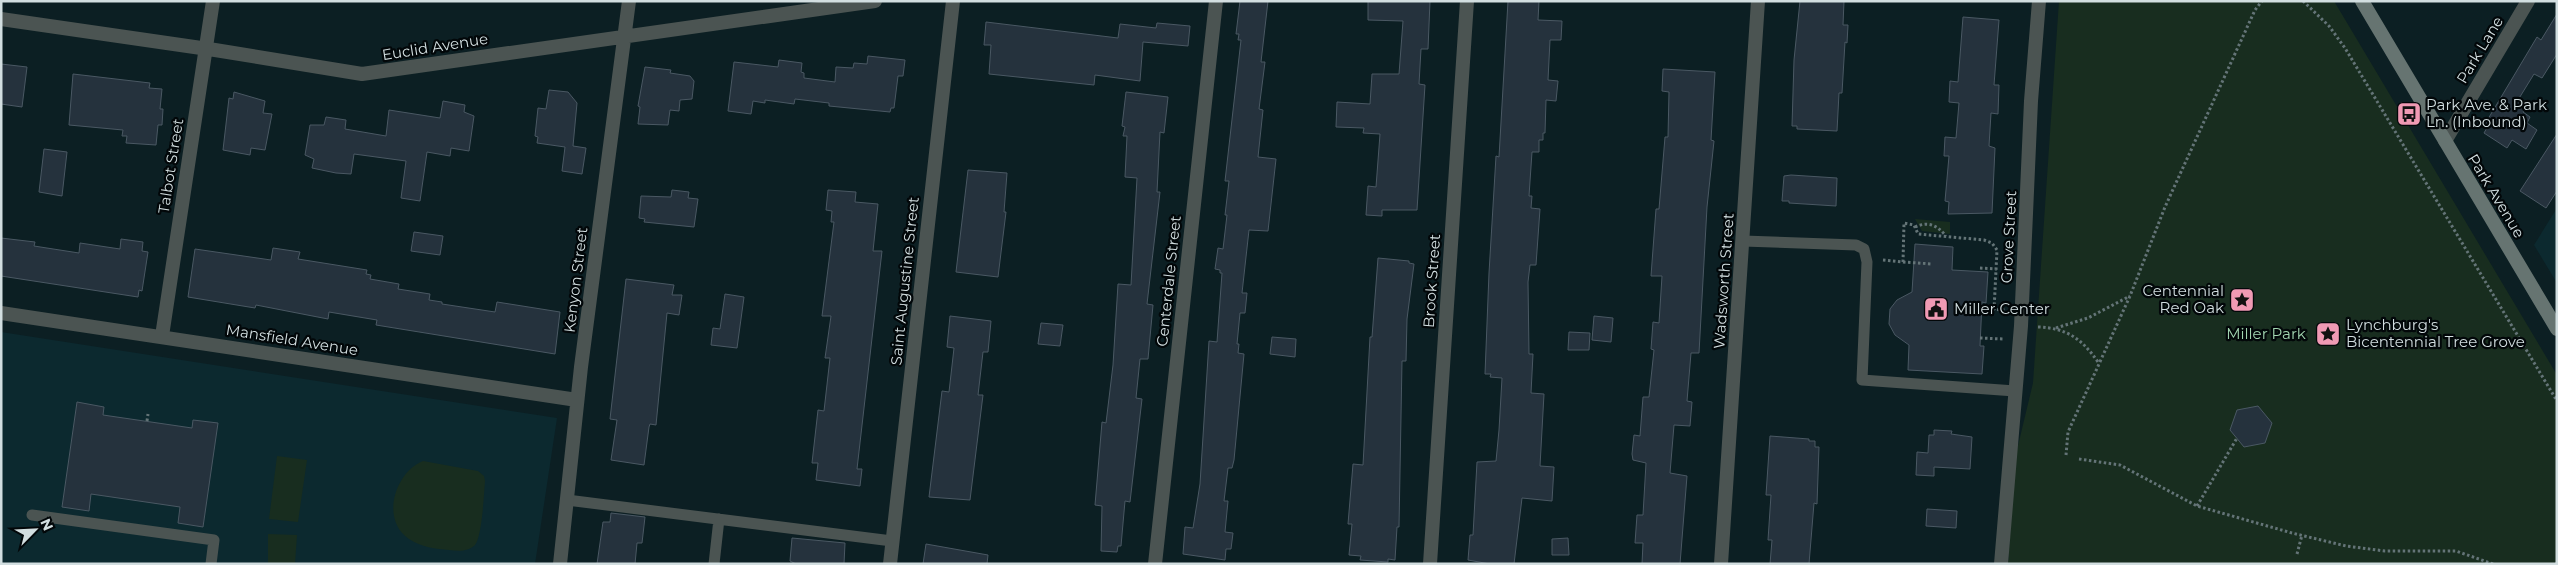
<svg xmlns="http://www.w3.org/2000/svg" width="2558" height="565" font-family="Montserrat,sans-serif">
<rect width="100%" height="100%" fill="#0c1f23"/>
<!-- built -->
<path fill="#0c292f" d="M2557,208V283L2534,245Z
M1,332L557,418L535,564H1Z"/>
<!-- green -->
<path fill="#182d1f" d="M2059,1H2334L2557,375V564H2008L2016,454L2033,383Z
M1915,219L1950,222V234L1922,231Z
M277,456L307,460L298,522L269,519Z
M423,461L478,471L484,476L485,481C484,494 482,537 475,545C468,552 458,551 449,550C436,549 421,547 409,539C380,520 395,472 423,461Z
M268,534L297,535L295,564H268Z"/>
<!-- building -->
<path fill="#25323d" stroke="#4a5863" d="M1240,1H1268L1261,62H1265L1259,109L1263,110L1258,157L1276,159L1268,231L1249,230L1242,293H1247L1245,313H1240L1237,344H1239L1238,353L1244,354L1234,460L1232,468H1228L1224,501H1228L1225,532L1233,533L1231,549H1226L1225,560L1183,554L1185,527L1193,528L1200,484L1209,341L1217,342L1222,273H1220V270L1215,269L1218,248L1223,249L1227,215H1225L1229,181H1225L1241,40H1238L1239,34H1236Z
M1368,1H1430L1428,49H1421L1419,84L1425,85L1417,210H1382V216L1366,215L1368,186L1376,187L1380,134L1363,133L1364,128L1336,127L1337,102L1370,104L1372,74H1399L1403,21L1368,20Z
M1508,1H1539L1538,20L1562,21L1561,40H1550L1548,80L1558,81L1556,101L1546,100L1545,133H1543V140H1539V152H1532L1529,196H1532L1531,208L1540,209L1536,265H1530L1528,282L1529,354H1533L1531,393L1544,394L1540,466L1554,467L1552,501L1522,498L1514,564H1490L1468,560L1470,535H1473L1477,462L1496,461L1499,430L1502,378L1490,377L1491,374H1485L1489,273L1496,156L1499,157Z
M1800,1H1844L1843,25H1848L1847,43L1845,42L1842,93H1839L1837,131L1797,129V126H1792L1794,60Z
M2557,14V54L2542,78L2534,74L2518,100L2527,105L2523,112L2530,117L2527,123L2537,130L2526,149L2512,140L2507,148L2484,133L2488,126L2485,124L2537,37L2541,40Z
M1963,17L1999,20L1994,85H1999L1998,114L1991,113L1989,146L1995,148L1992,213L1948,214L1949,202L1945,201L1949,156H1944L1945,137L1956,138L1959,103L1949,102L1950,81L1958,82Z
M986,22L1118,38L1120,24L1156,28L1157,23L1190,26L1188,46L1143,42L1140,81L1095,75L1094,85L989,74L991,45H984Z
M868,56L905,60L903,76H898L894,108H891L890,112L829,106V103L795,99L794,104L765,100V103L753,101L751,114L728,111L734,62L778,67L779,60L802,63L801,72L804,73V78L835,82L836,67L853,68L854,63L867,64Z
M1,64L27,67L22,107L1,104Z
M645,67L671,70L670,73L690,76L694,81L692,99L680,100L679,111L670,110L668,125L638,124L640,107L638,106Z
M1663,69L1715,72L1711,140L1714,141L1707,207L1699,353H1691L1687,401L1692,402L1690,426L1674,425L1670,473L1687,476L1680,564H1642L1643,543H1635L1637,515H1643L1646,463L1633,460L1632,454L1634,435L1640,436L1643,397H1649L1654,350L1651,349L1653,322L1659,323L1662,276H1651L1656,209H1659L1665,137H1668L1669,92L1662,91Z
M73,74L150,83L149,88L162,89L160,109H163L162,125H158L156,145L126,143L127,136H122L123,130L69,125Z
M549,90L568,92L577,103L573,146L586,148L582,174L562,171L565,147L537,143L538,137L535,136L538,108L546,109Z
M234,92L265,101L263,113L272,114L265,150L251,148L250,155L223,150L229,98L233,99Z
M1126,92L1168,97L1164,133L1160,132L1157,192H1160L1147,304L1153,305L1148,359H1140L1136,398L1142,399L1130,502L1125,501L1121,546H1118L1117,552L1101,551L1102,506L1095,505L1102,422L1106,423L1113,365L1118,284L1131,285L1137,178L1125,177L1127,136H1123L1125,127L1122,126Z
M443,101L465,105L464,112L474,116L469,151L451,148L450,156L427,152L420,201L401,198L406,161L354,154L351,174L336,173L312,168L314,159L305,155L310,125H324L326,117L346,120L345,129L386,136L389,110L440,118Z
M2557,134V191L2546,208L2520,191Z
M44,149L67,152L62,196L39,192Z
M968,170L1007,173L1004,212H1006L998,277L956,272Z
M1791,175L1837,178L1836,206L1789,203V201H1782L1784,176Z
M672,190L689,192L688,198L698,199L694,227L644,222L645,219L639,218L641,196L671,197Z
M828,190L856,192L855,202L878,204L873,251H882L857,469H862L860,486L816,480L818,463H812L818,410L824,411L830,358H825L831,316H822L834,222H831L832,211L826,210Z
M414,232L443,236L440,255L411,251Z
M1,238L35,242L34,246L79,253L80,243L120,249L121,239L143,242L142,251L148,252L142,291L139,290L138,297L1,276Z
M1915,244L1953,247L1952,270L1988,272L1986,303L1982,302L1980,346H1984L1982,374L1908,370L1909,345L1895,335L1889,324L1890,309L1897,300L1912,292Z
M273,248L300,252L298,259L367,270L366,274L371,275L370,279L399,284L398,289L430,294L429,300L442,302V304L495,312L497,302L560,312L555,354L376,325L377,320L329,312L328,319L256,305L255,308L188,297L195,249L271,260Z
M1378,258L1409,261V263L1414,264L1407,319L1406,361H1402L1399,527H1397L1395,560L1388,559V562L1360,560L1361,556L1349,555L1352,524H1348L1353,464L1363,465L1370,337H1372Z
M626,279L674,285L672,295H682L679,315L667,313L656,425L650,424L649,427L644,465L611,460L617,420L610,419Z
M725,294L744,297L737,348L711,345L713,328L720,329Z
M950,316L991,321L988,352H983L978,395H983L970,500L929,497L942,391L949,392L954,348L947,347Z
M1594,316L1613,318L1611,342L1592,340Z
M1041,323L1063,325L1060,346L1038,344Z
M1569,332L1590,333L1589,350H1568Z
M1272,337L1296,339L1295,357L1270,354Z
M77,402L104,407L103,415L192,428L193,420L218,423L203,527L178,523L180,507L91,494L89,511L62,507Z
M2258,406L2272,423L2265,443L2244,447L2230,430L2237,410Z
M1934,430L1952,431L1951,434L1972,437L1970,469L1934,467V476L1916,475L1917,452L1928,453L1929,435H1934Z
M1770,436L1809,439V441H1815V447H1819L1817,504L1814,503L1809,564H1770L1772,540H1768L1771,495H1766Z
M1927,509L1957,511L1956,528L1926,526Z
M611,513L645,517L642,543H637L635,564H597L603,522H610Z
M792,538L845,543L844,564H796L790,561Z
M1568,538L1569,555H1552V539Z
M926,544L988,555L987,564H923Z"/>
<g fill="none" stroke-linecap="round" stroke-linejoin="round">
<!-- path -->
<path stroke="#647477" stroke-width="3" stroke-dasharray="2.5 2.5" stroke-linecap="butt" d="M2303,1L2329,26L2345,48L2557,401
M1915,227C1928,221 1937,225 1946,236
M1883,260L1903,262L1904,223L1914,225L1918,234L1984,240L1992,243L1997,250L1994,310
M1903,262L1932,264
M1980,268L1997,269
M1982,309L2006,310
M2038,327C2067,328 2082,339 2098,362
M2056,328L2088,318L2130,296
M1980,338L2003,339
M147,421L148,414
M2066,455L2068,432L2130,296L2165,207L2255,10L2262,1
M2079,459L2120,465L2197,506L2292,533L2346,546L2385,551H2456L2493,564
M2197,506L2237,438
M2297,554L2302,535
M2556,564L2557,563"/>
<!-- service -->
<path stroke="#4b5452" stroke-width="11" d="M1743,241L1856,245L1864,249L1867,262L1862,380L2015,391
M567,500L892,541
M32,515L214,540L211,564
M714,564L719,519"/>
<!-- minor -->
<path stroke="#4b5452" stroke-width="14" d="M1,19L215,50L362,74L875,1
M2445,141L2528,1
M1,313L577,400
M162,336L213,1
M560,564L581,367L629,1
M890,564L953,1
M1155,564L1216,1
M1430,564L1467,1
M2001,564L2021,326L2031,101L2039,1"/>
<!-- tertiary -->
<path stroke="#4b5452" stroke-width="14" d="M1721,564L1758,1"/>
<!-- secondary -->
<path stroke="#667471" stroke-width="14" d="M2362,1L2557,329"/>
</g>
<!-- icons -->
<defs>
<symbol id="bus-square" viewBox="-11 -11 22 22"><rect x="-9" y="-9" width="18" height="18" rx="4" fill="#f09ab4" stroke="#020709"/><path d="M-5-6H5V4H4V6H2V4H-2V6H-4V4H-5ZM-3.5-4V0h7V-4ZM-3.5 1.2v1.5H-2V1.2ZM2 1.2v1.5H3.5V1.2Z" fill="#111"/></symbol>
<symbol id="sight-square" viewBox="-11 -11 22 22"><rect x="-9" y="-9" width="18" height="18" rx="4" fill="#f09ab4" stroke="#020709"/><path d="M0-6L1.8-2.2L6-1.7L2.9 1.2L3.7 5.4L0 3.3L-3.7 5.4L-2.9 1.2L-6-1.7L-1.8-2.2Z" fill="#111"/></symbol>
<symbol id="civic-square" viewBox="-11 -11 22 22"><rect x="-9" y="-9" width="18" height="18" rx="4" fill="#f09ab4" stroke="#020709"/><path d="M-.6-6.5H3V-4.5H.6V-3L4-1V1h2V6H-6V1h2V-1L-.6-3ZM-1.2 2.5V6h2.4V2.5Z" fill="#111"/></symbol>
</defs>
<g fill-rule="evenodd">
<use href="#bus-square" x="2395" y="100" width="28" height="28"/>
<use href="#sight-square" x="2228" y="286" width="28" height="28"/>
<use href="#civic-square" x="1922" y="295" width="28" height="28"/>
<use href="#sight-square" x="2314" y="320" width="28" height="28"/>
</g>
<g text-anchor="middle" stroke-width="4.5" stroke-linejoin="round" paint-order="stroke">
<!-- street labels -->
<g font-size="15" fill="#d2dee0" stroke="#020709">
<text transform="translate(435 47) rotate(-9)" y="5">Euclid Avenue</text>
<text transform="translate(2480 50) rotate(-59)" y="5">Park Lane</text>
<text transform="translate(171 166) rotate(-81)" y="5">Talbot Street</text>
<text transform="translate(2496 196) rotate(59)" y="5">Park Avenue</text>
<text transform="translate(2009 237) rotate(-87)" y="5">Grove Street</text>
<text transform="translate(576 280) rotate(-83)" y="5">Kenyon Street</text>
<text transform="translate(905 281) rotate(-84)" y="5">Saint Augustine Street</text>
<text transform="translate(1169 281) rotate(-84)" y="5">Centerdale Street</text>
<text transform="translate(1432 281) rotate(-86)" y="5">Brook Street</text>
<text transform="translate(1724 281) rotate(-86)" y="5">Wadsworth Street</text>
<text transform="translate(292 340) rotate(9)" y="5">Mansfield Avenue</text>
</g>
<!-- poi labels -->
<g font-size="15" fill="#d2dee0" stroke="#020709" text-anchor="start">
<text x="2426" y="110">Park Ave. &amp; Park<tspan x="2426" dy="17">Ln. (Inbound)</tspan></text>
<text x="2224" y="296" text-anchor="end">Centennial<tspan x="2224" dy="17">Red Oak</tspan></text>
<text x="1954" y="314">Miller Center</text>
<text x="2346" y="330">Lynchburg's<tspan x="2346" dy="17">Bicentennial Tree Grove</tspan></text>
</g>
<!-- park labels -->
<g font-size="15" fill="#a2d6b1" stroke="#020709">
<text x="2266" y="339">Miller Park</text>
</g>
</g>
<!-- border -->
<rect width="2558" height="565" fill="none" stroke="#d2dee0" stroke-width="5"/>
<!-- north arrow -->
<g transform="translate(35 530) rotate(66)" stroke="#020709" stroke-width="4" paint-order="stroke">
<path d="M0-4L9 19L0 12L-9 19Z" fill="#d2dee0"/>
<text y="-8" font-size="14" font-weight="bold" text-anchor="middle" fill="#d2dee0">N</text>
</g>
</svg>
